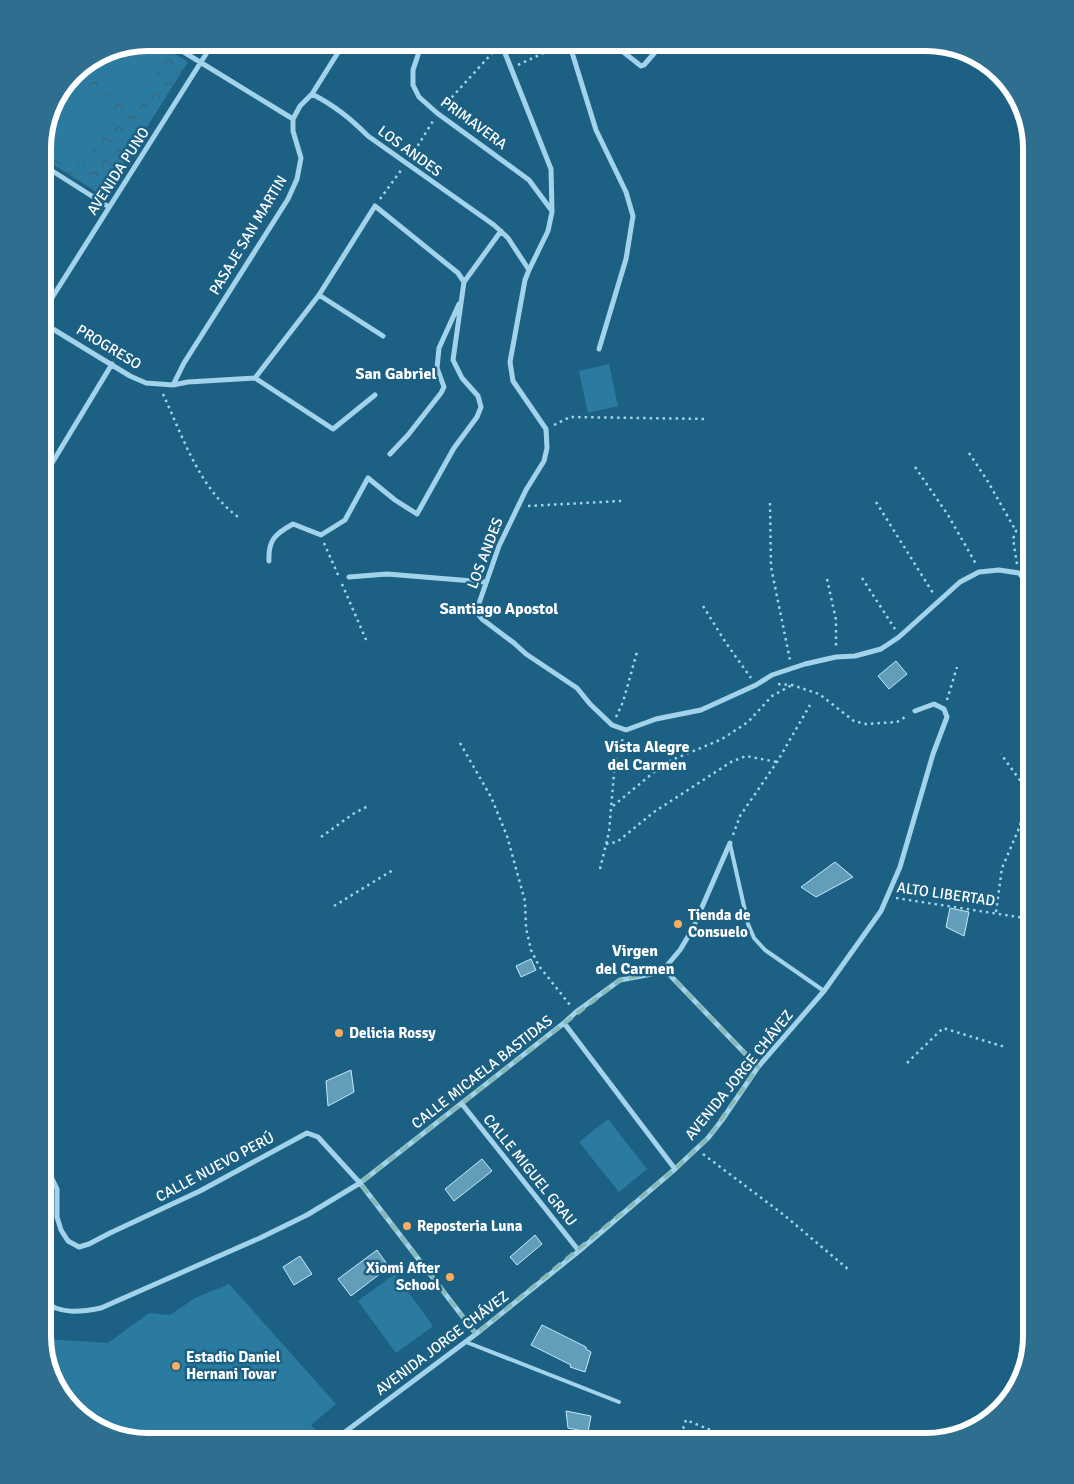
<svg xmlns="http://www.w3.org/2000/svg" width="1074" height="1484" font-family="Signika,sans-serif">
<defs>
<pattern id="park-crowns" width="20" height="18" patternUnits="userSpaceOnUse" patternTransform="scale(1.25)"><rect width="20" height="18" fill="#2b7ba1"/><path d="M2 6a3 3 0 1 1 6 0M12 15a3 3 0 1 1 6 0" fill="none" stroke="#3c6476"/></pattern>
</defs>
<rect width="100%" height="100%" fill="#1c6184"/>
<!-- park -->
<path fill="url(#park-crowns)" d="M148,43H157L188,62L103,196L43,158V141L53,102L78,69L108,50Z"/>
<!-- garden -->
<path fill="#2b7ba1" d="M127,47L158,70L133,103L84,66L108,50Z
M73,76L122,115L82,164L45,134L53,102Z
M609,364L618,406L588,413L579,371Z
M608,1119L647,1169L619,1192L579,1142Z
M395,1274L433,1326L396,1353L358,1301Z
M229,1284L336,1404L311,1425L317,1432L306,1441H142L95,1427L57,1389L43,1339L108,1343L149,1313L170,1315L195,1298Z"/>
<!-- building -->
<path fill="#629dba" stroke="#c7e8f8" d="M896,661L907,674L889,689L878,676Z
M835,862L853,877L816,897L801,887Z
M950,908L969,912L964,936L946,927Z
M531,959L536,970L521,977L516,966Z
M351,1070L354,1092L328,1106L326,1081Z
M482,1159L492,1171L454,1201L445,1189Z
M535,1235L542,1244L517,1265L510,1257Z
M377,1250L389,1267L351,1296L338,1279Z
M300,1256L312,1274L294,1285L283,1267Z
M542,1325L586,1347V1349L591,1352L585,1372L570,1367L571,1365L531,1345Z
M566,1411L591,1416L588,1432L568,1428Z"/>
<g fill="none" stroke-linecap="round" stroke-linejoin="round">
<!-- path -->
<path stroke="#a2d3eb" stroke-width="2.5" stroke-dasharray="2.5 4" stroke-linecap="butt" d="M518,65L552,49
M443,107L494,51
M411,157L433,121
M380,199L402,169
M163,394C183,437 199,488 238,517
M554,425L570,417L708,419
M969,453L987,480L1016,531
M915,467L948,515L976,564
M876,502L933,593
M770,503L771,567L790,660
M528,506L621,501
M324,543L339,577
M1017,564L1013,539L1016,531L1031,523
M862,578L895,629
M827,579L836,620V648
M342,584L367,642
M703,606L726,643L751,678
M778,684L792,685L819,694L854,721L866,724L897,722L907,716
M947,700L957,667
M616,717L623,702L637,652
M460,743L491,797L507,836L525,901L526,928L531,950L539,966L570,1005
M613,806L665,763L722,739L748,722L772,696L792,685
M1020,826L1031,824
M733,835L740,816L777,762L810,705
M321,837L353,814L368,806
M606,844L617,842L654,812L731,762L746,756L777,762
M600,869L609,832L615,762L623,738
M896,898L1031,919
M334,906L393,870
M996,912L1002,868L1020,826L1023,808L1022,783L1001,754
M907,1063L943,1028L1005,1047
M703,1154L784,1215L849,1270
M679,1441L686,1420L713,1431L749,1441"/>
<!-- lane -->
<path stroke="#a2d3eb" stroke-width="4" d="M730,844L748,924L754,938L765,950L824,991
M466,1342L619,1402"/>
<!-- street -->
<path stroke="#a2d3eb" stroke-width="5" d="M169,43L293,119
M422,43L413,70V85L419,97L437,113L529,180L552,211
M501,43L551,169L552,212L548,231L529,270
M559,43L570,46L575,43
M612,43L641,66L644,65L663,43
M570,46L596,130L626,192L633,216L626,259L599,349
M312,94C335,106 350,118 368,136L494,225L508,238L529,270L525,280L510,362L513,381L546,429L547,448L544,461L526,490L499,546L477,609L478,614L482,619L514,643L526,654L577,688L590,704L612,725L626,730L656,719L701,710L756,685L772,675L805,664L836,657L855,656L881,649L899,637L960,582L979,572L999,570L1019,573L1026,581L1031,590
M43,165L109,207
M464,282L501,231
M319,295L383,336
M43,312L213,43
M43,323L130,376L146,383L173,385L188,382L255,378
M255,378L319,295L375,206L458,273L464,282L453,360L462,378L478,396L481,407L477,417L454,448L417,514L395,500L368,478L345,520L321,535L293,524C275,534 268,540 269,561
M255,378L333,429L375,395
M173,385L184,363L288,199L297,179L301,158L293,131V119L300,106L312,94L344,43
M390,454L408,435L441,393L444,387L437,368L439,348L459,304
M43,478L112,364
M349,577L387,574L485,582
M664,969L758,1067
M564,1023L675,1169
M462,1104L579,1251
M43,1160L57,1189V1217L61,1230L68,1241L79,1247L89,1244L110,1233L200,1191L307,1133L318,1137L360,1183L476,1334
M43,1300C59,1315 81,1312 101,1308L260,1238L307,1215L360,1183L564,1023L576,1012L620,980L652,974L664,969L680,950L692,930L730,843
M333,1441L476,1334L579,1251L675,1169L708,1138L722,1120L758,1067L824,991L881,911L900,867L933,754L947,717L944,709L934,704L915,711"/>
</g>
<!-- marked area -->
<path fill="none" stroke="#87bab6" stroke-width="4" stroke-dasharray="10 6" stroke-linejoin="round" d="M664,969L758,1067L708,1138L675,1169L476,1334L360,1183L620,980Z"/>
<!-- markers -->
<g fill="#fbac60" stroke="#1c6184" stroke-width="2">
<circle cx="678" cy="924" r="5"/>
<circle cx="339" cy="1033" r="5"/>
<circle cx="407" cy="1226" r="5"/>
<circle cx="450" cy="1277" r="5"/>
<circle cx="176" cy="1366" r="5"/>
</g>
<g text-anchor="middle" stroke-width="5" stroke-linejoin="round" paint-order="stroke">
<!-- street labels -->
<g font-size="15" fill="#fff" stroke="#1c6184">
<text transform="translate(474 123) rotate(36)" y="5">PRIMAVERA</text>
<text transform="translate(410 151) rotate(36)" y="5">LOS ANDES</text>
<text transform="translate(118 171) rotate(-57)" y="5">AVENIDA PUNO</text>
<text transform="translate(248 235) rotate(-59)" y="5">PASAJE SAN MARTIN</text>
<text transform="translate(109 347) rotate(31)" y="5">PROGRESO</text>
<text transform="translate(485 553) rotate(-69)" y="5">LOS ANDES</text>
<text transform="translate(946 894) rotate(8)" y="5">ALTO LIBERTAD</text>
<text transform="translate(482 1072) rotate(-38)" y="5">CALLE MICAELA BASTIDAS</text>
<text transform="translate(739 1075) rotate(-51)" y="5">AVENIDA JORGE CHÁVEZ</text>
<text transform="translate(215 1167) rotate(-28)" y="5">CALLE NUEVO PERÚ</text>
<text transform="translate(530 1170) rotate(51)" y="5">CALLE MIGUEL GRAU</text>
<text transform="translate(442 1343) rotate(-37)" y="5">AVENIDA JORGE CHÁVEZ</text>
</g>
<!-- poi labels -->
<g font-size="15" font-weight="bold" fill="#fff" stroke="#1c6184" text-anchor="start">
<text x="688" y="920">Tienda de<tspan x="688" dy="17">Consuelo</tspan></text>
<text x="349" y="1038">Delicia Rossy</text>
<text x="417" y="1231">Reposteria Luna</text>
<text x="440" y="1273" text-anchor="end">Xiomi After<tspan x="440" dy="17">School</tspan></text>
<text x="186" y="1362">Estadio Daniel<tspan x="186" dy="17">Hernani Tovar</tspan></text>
</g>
<!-- neighbourhood labels -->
<g font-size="16" font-weight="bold" fill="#fff" stroke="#1c6184">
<text x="396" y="379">San Gabriel</text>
<text x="499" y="614">Santiago Apostol</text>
<text x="647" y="752">Vista Alegre<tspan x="647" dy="18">del Carmen</tspan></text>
<text x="635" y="956">Virgen<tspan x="635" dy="18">del Carmen</tspan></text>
</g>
</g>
<!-- crop -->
<path d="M0 0H1074V1484H0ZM148 51H926A97 97 0 0 1 1023 148V1336A97 97 0 0 1 926 1433H148A97 97 0 0 1 51 1336V148A97 97 0 0 1 148 51Z" fill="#2e6e8e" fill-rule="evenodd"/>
<path fill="none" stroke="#fff" stroke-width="6" d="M148 51H926A97 97 0 0 1 1023 148V1336A97 97 0 0 1 926 1433H148A97 97 0 0 1 51 1336V148A97 97 0 0 1 148 51Z"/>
</svg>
